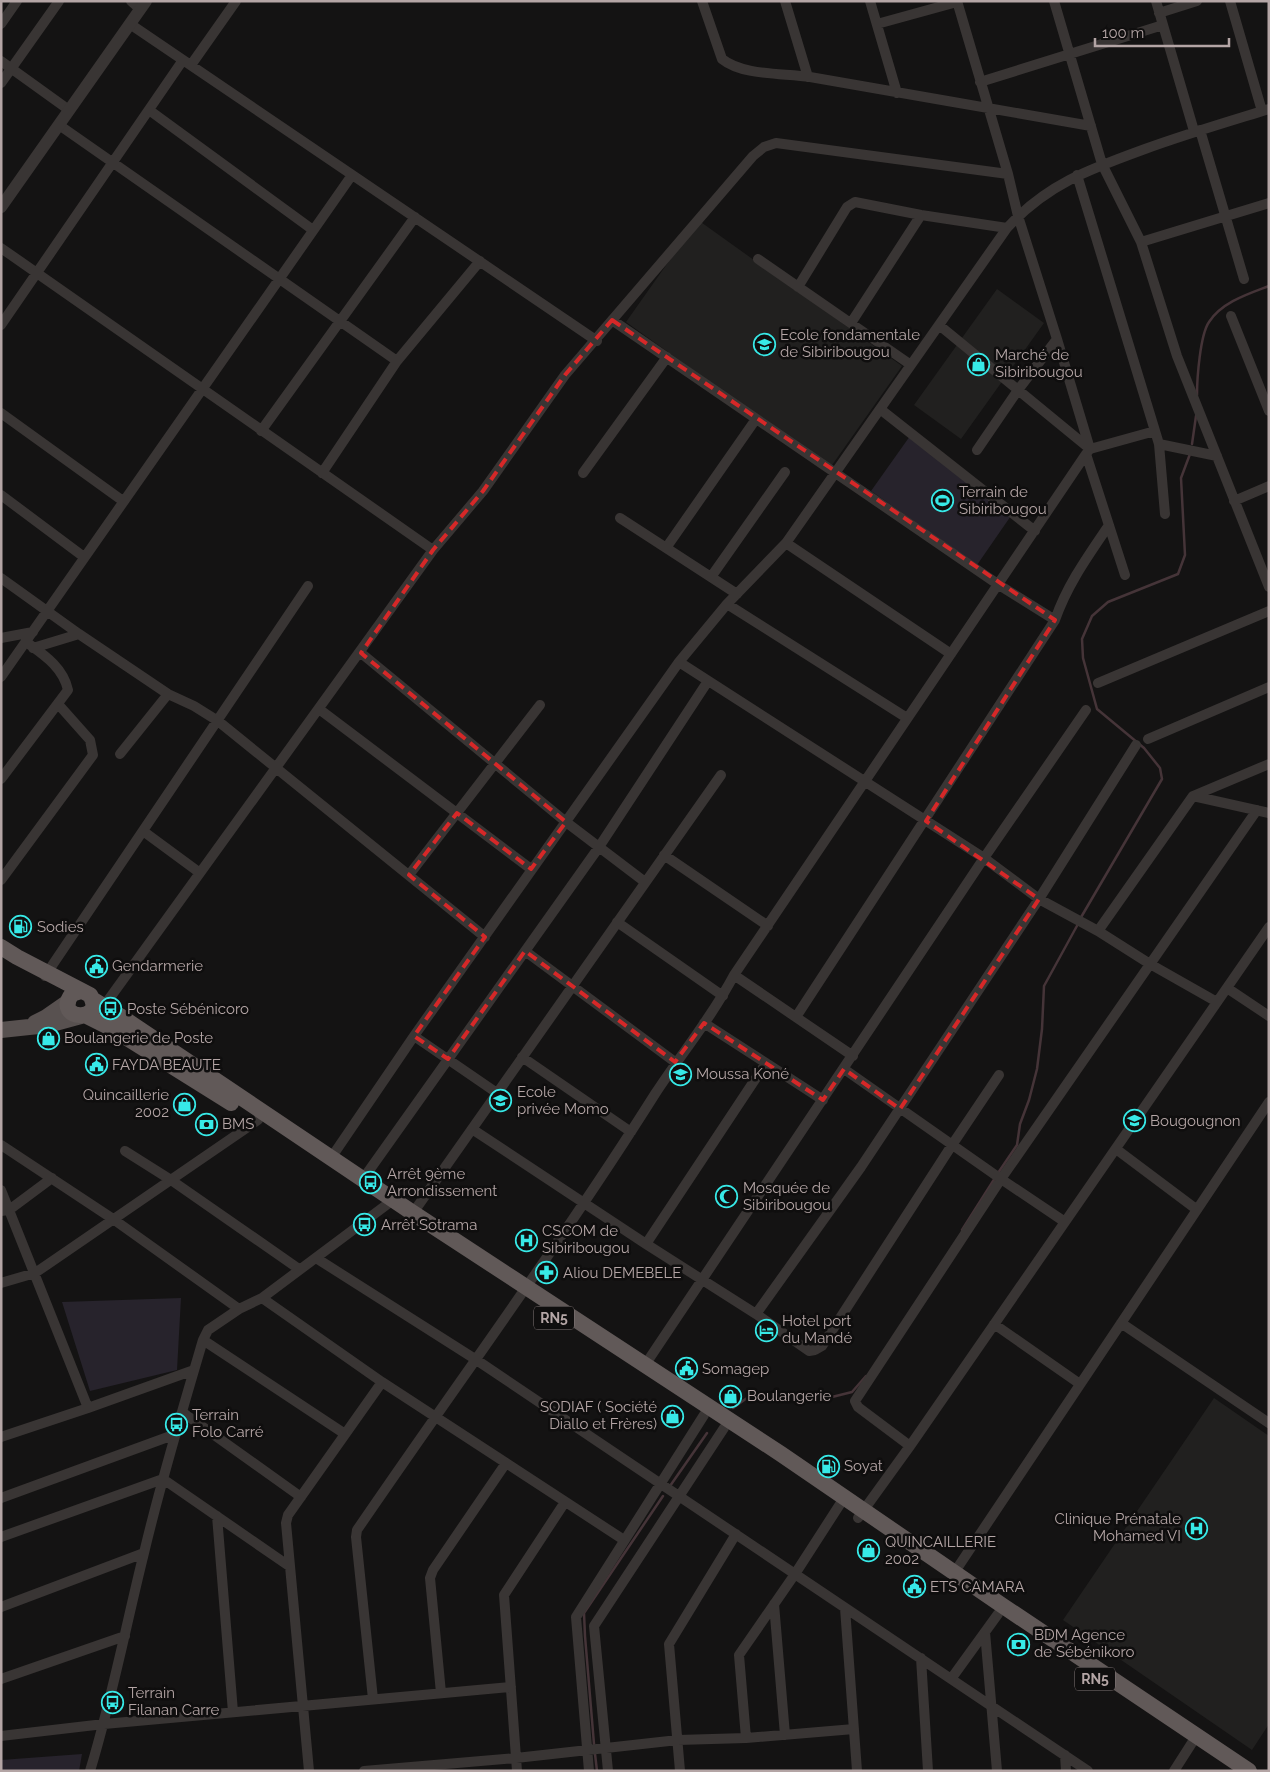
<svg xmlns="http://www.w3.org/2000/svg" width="1270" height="1772" font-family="Raleway,sans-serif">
<rect width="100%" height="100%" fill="#141313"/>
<!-- built -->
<path fill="#21201f" d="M698,220L902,366L830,468L626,322Z
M997,289L1044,323L961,439L914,405Z
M1214,1398L1269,1436V1724L1252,1750L1063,1620Z"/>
<!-- green -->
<path fill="#27232c" d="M910,436L1015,510L977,565L871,491Z
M181,1298L177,1370L90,1391L62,1302Z
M82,1754L79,1771H1V1760Z"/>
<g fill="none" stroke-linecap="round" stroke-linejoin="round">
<!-- stream -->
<path stroke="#453438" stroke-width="2.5" d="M1197,395C1197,379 1200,335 1209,322C1222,302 1248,294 1269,286
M1192,444L1196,416
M1080,919L1162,779L1160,768L1144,748L1097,709L1083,658L1082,639L1092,616L1108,602L1178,574L1185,555L1181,478L1190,454
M998,1173L1017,1145L1020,1124L1029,1100L1037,1069L1042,1029L1044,986L1078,924
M962,1230L995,1178
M733,1408L747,1398L820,1400L852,1392L866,1376
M670,1486L707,1433
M594,1744L585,1636L584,1613L663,1496
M595,1754L597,1771"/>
<!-- minor -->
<path stroke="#393534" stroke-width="10" d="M131,1L140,9
M702,1L722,59C743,76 784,73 810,77C904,93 997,110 1091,126
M785,1L808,77
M870,1L897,93
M957,1L1008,174L1018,216L1057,339L1090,449
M1054,1L1102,164L1141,242L1177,356L1269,587
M1156,1L1194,131
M1230,1L1262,111
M1159,13L1197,1
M1,24L17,1
M130,24L597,341
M877,24L957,2
M1,61L69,110
M191,65L236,1
M980,82L1163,25
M1,83L59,1
M149,110L313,230
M59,125L397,361
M1200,130L1244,279
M1077,175L1159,444L1165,514
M1141,242L1269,203
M1,248L433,550
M758,259L911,365
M798,287L847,207L855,202L921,215L1007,228
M1231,316L1269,411
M612,320L999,585L1055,620
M851,323L921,215
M1,325L183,60
M939,325L1090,449
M880,409L1035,531
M1,413L123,501
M261,431L415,217
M1159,444L1217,456
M977,450L1018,390L1057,339
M1086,454L1125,575
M322,473L397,361L480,261
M583,473L667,357
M1,495L84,557
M1234,501L1269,486
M620,518L737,594
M786,543L951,654
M666,548L756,419
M711,577L785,472
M1,578L79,634L168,694L194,706L218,721L485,937
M727,604L907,718
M1,638L33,632
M33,648L79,634
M361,653L566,822L645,882
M679,662L984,858L1039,899L1098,931L1150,964L1217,1002
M1,677L352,175
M1098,683L1269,611
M319,709L531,869
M1148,739L1269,687
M120,754L168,694
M1,779L68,690C63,667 44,655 26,642
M1193,796L1269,813
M143,831L200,873
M664,855L768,926
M409,875L540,705
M1,880L93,755L90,740L58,704
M617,922L723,996
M1098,931L1193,796L1269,764
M525,951L675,1062
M734,975L853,1056
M45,976L308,586
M1227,988L1269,1016
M104,1006L433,550L483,491L565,375L753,156L764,147L776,143L1008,174
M796,1017L1055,620C1067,585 1088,556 1109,525
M704,1023L823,1100
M414,1036L497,1093
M522,1057L631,1132
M844,1069L1001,1179L1065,1222
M472,1129L646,1244L756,1314L809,1351L815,1350L822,1346L952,1145L999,1075
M1,1145L113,1219L239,1309
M1116,1149L1196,1209
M125,1151L171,1180L299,1269
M331,1158L414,1036L679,662L727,604L786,543L1007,228C1047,184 1090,169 1145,149C1186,134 1227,122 1269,109
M363,1179L599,847L708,681
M1,1190L88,1408
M1,1211L9,1210L52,1178
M408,1220L721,775
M646,1244L766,1063
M316,1258L475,1359L1088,1771
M1,1283L35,1273L258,1120
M262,1298L382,1382L624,1540
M756,1314L861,1167L1039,899L1136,745
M1121,1323L1269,1423
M994,1324L1080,1384
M203,1340L345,1434
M645,1365L984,858L1086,710
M182,1412L301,1497
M1,1437L88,1408L194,1370
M910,1446L858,1407L855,1401L1001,1179L1257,810
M163,1479L289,1566
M1,1498L176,1434
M217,1516L233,1712
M858,1518L910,1446L1269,927
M1,1537L163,1479
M954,1573L1269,1102
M774,1604L785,1735
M1,1607L144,1553
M845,1608L857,1771
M985,1632L997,1771
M921,1658L928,1771
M1,1679L125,1636
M951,1679L998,1614
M441,1693L430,1578L433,1570L506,1463
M373,1699L356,1537L357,1530C456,1385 561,1243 655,1094C681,1054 712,1017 734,975L1086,454L1090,449L1155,431
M1,1736L104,1724L511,1687
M746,1738L739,1655L795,1574L844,1498
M1065,1755L1066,1771
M90,1771C112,1699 126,1625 144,1553C161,1481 182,1411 203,1340L208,1330L239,1309L262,1298L393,1200
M309,1771L286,1523L288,1515L382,1382
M364,1771L516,1758L678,1740L746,1738L854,1729
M517,1771L504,1595L565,1502
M589,1771L576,1617L704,1415
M608,1771L594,1626L724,1428
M680,1771L669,1644L736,1534
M1174,1771L1197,1735"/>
<!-- tertiary -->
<path stroke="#393534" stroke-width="12" d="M1,207L146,1"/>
<!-- primary -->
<path stroke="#585150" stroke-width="16" d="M35,1023L45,1018L68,1002
M1,1030L48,1025L81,1016"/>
<!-- trunk -->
<path stroke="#615958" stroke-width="16" d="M1,947L17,957L90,995C107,1023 52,1021 72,994L81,991
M92,999L120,1016L413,1213L781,1454L1003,1606L1249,1771
M85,1015L111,1028L231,1103"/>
</g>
<!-- marked area -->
<path fill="none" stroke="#d62828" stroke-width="4" stroke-dasharray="10 6" stroke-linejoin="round" d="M612,320L1055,620L926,821L1039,899L900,1109L844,1069L823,1100L704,1023L675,1062L525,951L448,1059L414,1036L485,937L409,875L457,813L531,869L566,822L361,653L433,550L483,491L565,375Z"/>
<!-- icons -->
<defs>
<symbol id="school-ring" viewBox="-11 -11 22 22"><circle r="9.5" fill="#0f0e0e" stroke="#37e9e7" stroke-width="1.5"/><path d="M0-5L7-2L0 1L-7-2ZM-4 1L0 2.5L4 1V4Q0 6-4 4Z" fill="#37e9e7"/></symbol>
<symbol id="shop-ring" viewBox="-11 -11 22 22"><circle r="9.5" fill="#0f0e0e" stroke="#37e9e7" stroke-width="1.5"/><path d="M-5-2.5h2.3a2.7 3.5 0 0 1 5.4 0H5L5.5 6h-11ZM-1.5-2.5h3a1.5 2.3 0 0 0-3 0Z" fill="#37e9e7"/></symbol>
<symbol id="stadium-ring" viewBox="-11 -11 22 22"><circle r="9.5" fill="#0f0e0e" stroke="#37e9e7" stroke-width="1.5"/><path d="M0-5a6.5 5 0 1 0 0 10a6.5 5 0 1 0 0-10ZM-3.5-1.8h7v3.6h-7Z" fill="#37e9e7"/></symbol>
<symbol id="fuel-ring" viewBox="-11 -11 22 22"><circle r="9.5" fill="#0f0e0e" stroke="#37e9e7" stroke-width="1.5"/><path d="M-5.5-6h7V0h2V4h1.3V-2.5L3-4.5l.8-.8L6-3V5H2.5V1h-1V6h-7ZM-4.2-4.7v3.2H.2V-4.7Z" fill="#37e9e7"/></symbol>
<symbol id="civic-ring" viewBox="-11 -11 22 22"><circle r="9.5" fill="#0f0e0e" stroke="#37e9e7" stroke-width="1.5"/><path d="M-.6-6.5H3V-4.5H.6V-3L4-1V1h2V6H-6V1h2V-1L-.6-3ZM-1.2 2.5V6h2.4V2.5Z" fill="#37e9e7"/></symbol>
<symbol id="bus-ring" viewBox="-11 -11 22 22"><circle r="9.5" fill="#0f0e0e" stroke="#37e9e7" stroke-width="1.5"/><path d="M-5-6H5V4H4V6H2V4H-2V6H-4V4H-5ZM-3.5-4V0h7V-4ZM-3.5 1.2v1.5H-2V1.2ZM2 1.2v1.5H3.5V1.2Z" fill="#37e9e7"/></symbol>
<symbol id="bank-ring" viewBox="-11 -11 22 22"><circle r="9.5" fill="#0f0e0e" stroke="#37e9e7" stroke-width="1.5"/><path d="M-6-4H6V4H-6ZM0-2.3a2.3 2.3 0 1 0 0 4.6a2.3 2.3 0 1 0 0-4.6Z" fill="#37e9e7"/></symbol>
<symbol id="mosque-ring" viewBox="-11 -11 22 22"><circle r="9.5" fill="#0f0e0e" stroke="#37e9e7" stroke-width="1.5"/><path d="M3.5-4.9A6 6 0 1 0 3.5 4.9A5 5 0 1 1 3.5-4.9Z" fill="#37e9e7"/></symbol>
<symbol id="hospital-ring" viewBox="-11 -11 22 22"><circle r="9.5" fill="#0f0e0e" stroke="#37e9e7" stroke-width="1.5"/><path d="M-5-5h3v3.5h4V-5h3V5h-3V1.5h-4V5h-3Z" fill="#37e9e7"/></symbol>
<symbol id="pharmacy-ring" viewBox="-11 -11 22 22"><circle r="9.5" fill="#0f0e0e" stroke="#37e9e7" stroke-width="1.5"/><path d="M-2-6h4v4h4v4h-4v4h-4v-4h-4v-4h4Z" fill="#37e9e7"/></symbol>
<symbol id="hotel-ring" viewBox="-11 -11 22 22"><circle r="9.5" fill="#0f0e0e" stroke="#37e9e7" stroke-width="1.5"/><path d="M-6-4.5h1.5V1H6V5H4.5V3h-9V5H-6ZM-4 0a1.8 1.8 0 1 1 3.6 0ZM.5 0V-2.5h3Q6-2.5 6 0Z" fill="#37e9e7"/></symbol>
</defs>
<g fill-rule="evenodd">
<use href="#school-ring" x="752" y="332" width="25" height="25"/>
<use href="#shop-ring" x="966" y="352" width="25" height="25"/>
<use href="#stadium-ring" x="930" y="488" width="25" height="25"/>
<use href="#fuel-ring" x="8" y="914" width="25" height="25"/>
<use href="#civic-ring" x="84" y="954" width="25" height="25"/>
<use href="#bus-ring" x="98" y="996" width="25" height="25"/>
<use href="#shop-ring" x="36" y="1026" width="25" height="25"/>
<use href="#civic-ring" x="84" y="1052" width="25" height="25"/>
<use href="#school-ring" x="668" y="1062" width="25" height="25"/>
<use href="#school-ring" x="488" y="1088" width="25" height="25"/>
<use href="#shop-ring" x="172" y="1092" width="25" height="25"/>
<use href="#school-ring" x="1122" y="1108" width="25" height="25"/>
<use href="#bank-ring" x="194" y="1112" width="25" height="25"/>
<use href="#bus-ring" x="358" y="1170" width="25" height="25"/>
<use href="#mosque-ring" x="714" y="1184" width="25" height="25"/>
<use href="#bus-ring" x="352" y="1212" width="25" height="25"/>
<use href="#hospital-ring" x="514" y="1228" width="25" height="25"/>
<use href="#pharmacy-ring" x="534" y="1260" width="25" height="25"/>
<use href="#hotel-ring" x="754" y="1318" width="25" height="25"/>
<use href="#civic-ring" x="674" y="1356" width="25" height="25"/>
<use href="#shop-ring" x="718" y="1384" width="25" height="25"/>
<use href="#shop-ring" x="660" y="1404" width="25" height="25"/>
<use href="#bus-ring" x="164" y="1412" width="25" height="25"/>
<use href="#fuel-ring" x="816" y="1454" width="25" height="25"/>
<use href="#hospital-ring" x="1184" y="1516" width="25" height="25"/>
<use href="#shop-ring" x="856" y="1538" width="25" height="25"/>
<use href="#civic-ring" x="902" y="1574" width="25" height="25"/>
<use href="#bank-ring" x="1006" y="1632" width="25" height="25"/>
<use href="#bus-ring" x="100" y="1690" width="25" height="25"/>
</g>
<g text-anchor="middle" stroke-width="5" stroke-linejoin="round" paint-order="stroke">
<!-- shield labels -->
<g fill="#0f0e0e" stroke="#827878" stroke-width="1">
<rect x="534" y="1306.5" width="40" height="23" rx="4"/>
<rect x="1075" y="1667.5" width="40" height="23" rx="4"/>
</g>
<g font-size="14" font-weight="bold" fill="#b4a5a5">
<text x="554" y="1323">RN5</text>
<text x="1095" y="1684">RN5</text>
</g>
<!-- poi labels -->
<g font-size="15" fill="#b4a5a5" stroke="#0f0e0e" text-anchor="start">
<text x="780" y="340">Ecole fondamentale<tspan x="780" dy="17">de Sibiribougou</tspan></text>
<text x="995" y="360">Marché de<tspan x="995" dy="17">Sibiribougou</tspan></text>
<text x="959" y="497">Terrain de<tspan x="959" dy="17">Sibiribougou</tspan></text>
<text x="37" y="932">Sodies</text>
<text x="112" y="971">Gendarmerie</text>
<text x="127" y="1014">Poste Sébénicoro</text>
<text x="64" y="1043">Boulangerie de Poste</text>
<text x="112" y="1070">FAYDA BEAUTE</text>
<text x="696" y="1079">Moussa Koné</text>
<text x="517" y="1097">Ecole<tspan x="517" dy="17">privée Momo</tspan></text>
<text x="169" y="1100" text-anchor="end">Quincaillerie<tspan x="169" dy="17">2002</tspan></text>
<text x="1150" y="1126">Bougougnon</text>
<text x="222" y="1129">BMS</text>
<text x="387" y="1179">Arrêt 9ème<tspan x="387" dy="17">Arrondissement</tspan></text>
<text x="743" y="1193">Mosquée de<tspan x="743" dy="17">Sibiribougou</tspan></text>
<text x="381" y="1230">Arrêt Sotrama</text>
<text x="542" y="1236">CSCOM de<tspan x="542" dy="17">Sibiribougou</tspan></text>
<text x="563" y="1278">Aliou DEMEBELE</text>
<text x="782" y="1326">Hotel port<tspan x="782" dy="17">du Mandé</tspan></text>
<text x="702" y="1374">Somagep</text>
<text x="747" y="1401">Boulangerie</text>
<text x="657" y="1412" text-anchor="end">SODIAF ( Société<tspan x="657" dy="17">Diallo et Frères)</tspan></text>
<text x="192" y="1420">Terrain<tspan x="192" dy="17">Folo Carré</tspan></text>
<text x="844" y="1471">Soyat</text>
<text x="1181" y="1524" text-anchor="end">Clinique Prénatale<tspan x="1181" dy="17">Mohamed VI</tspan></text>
<text x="885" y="1547">QUINCAILLERIE<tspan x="885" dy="17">2002</tspan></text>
<text x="930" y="1592">ETS CAMARA</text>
<text x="1034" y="1640">BDM Agence<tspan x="1034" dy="17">de Sébénikoro</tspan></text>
<text x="128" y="1698">Terrain<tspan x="128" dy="17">Filanan Carre</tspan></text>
</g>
</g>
<!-- border -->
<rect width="1270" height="1772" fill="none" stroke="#b4a5a5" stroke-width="5"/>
<!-- scale -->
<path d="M1095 38v8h134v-8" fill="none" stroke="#b4a5a5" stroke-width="2.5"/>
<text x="1102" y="38" font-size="15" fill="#b4a5a5" stroke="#0f0e0e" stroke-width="4" paint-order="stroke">100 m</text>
</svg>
